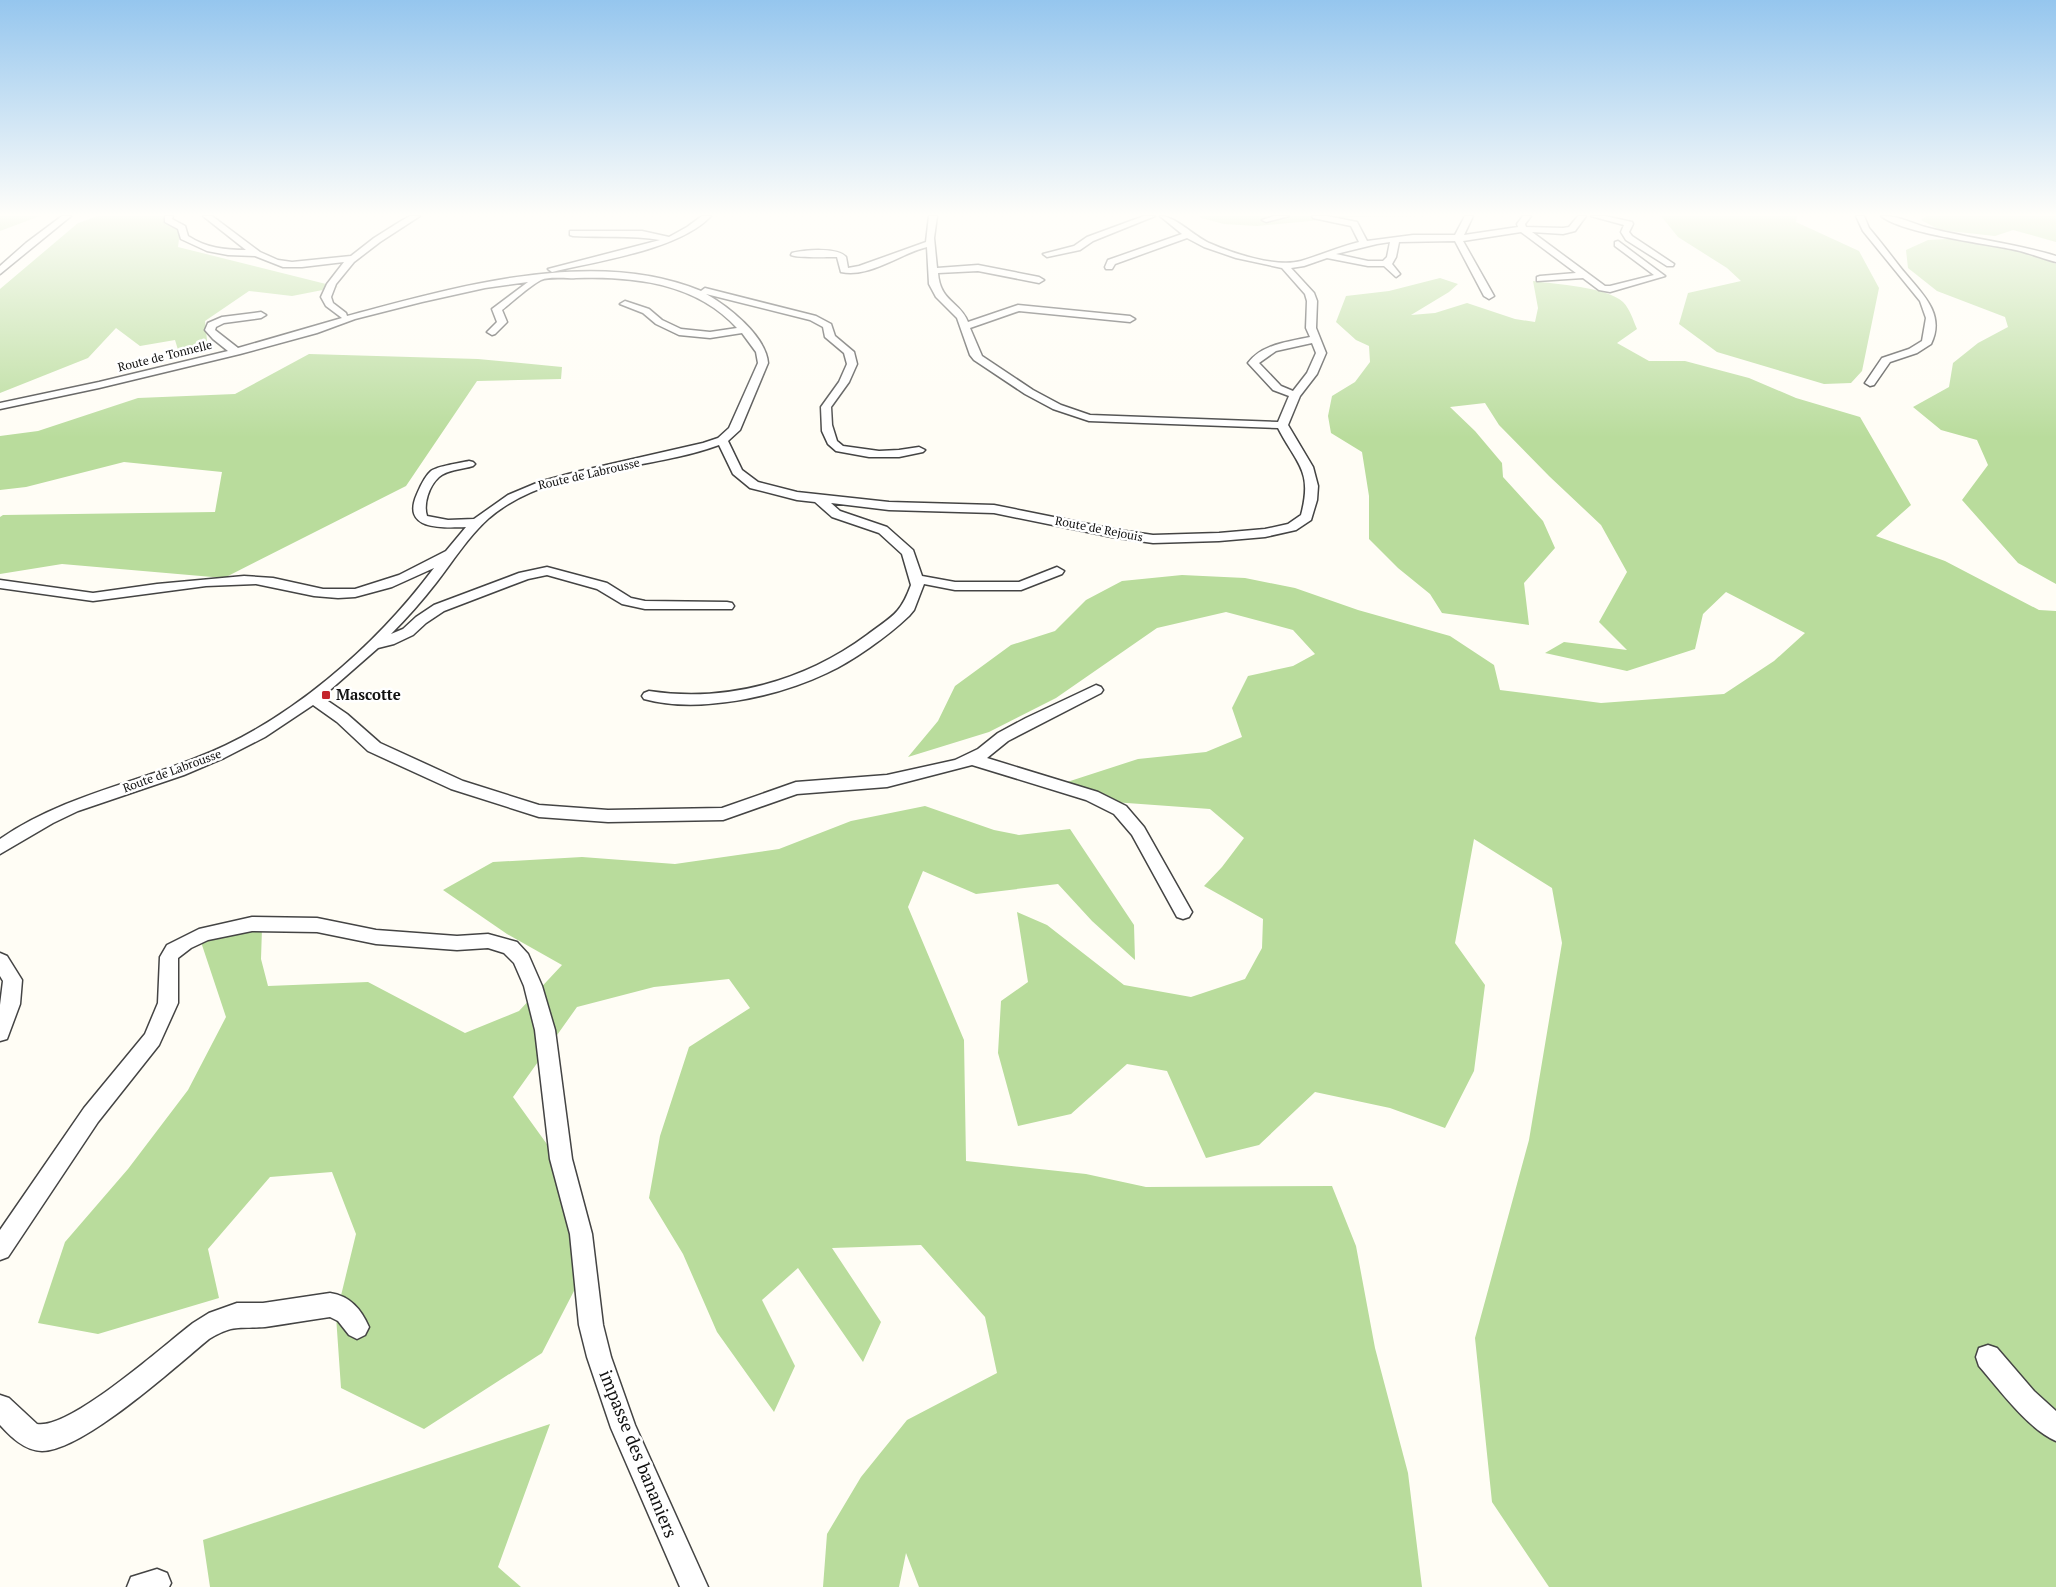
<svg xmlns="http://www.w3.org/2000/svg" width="2056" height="1587" font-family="'PT Serif',serif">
<rect width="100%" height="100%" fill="#fffdf5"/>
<!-- forest -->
<path fill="#b9dc9c" d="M0,216H40L0,231Z
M98,216H173L180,231L178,247L338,287L292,296L249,291L205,321L208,350L179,353L175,340L140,346L116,328L88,358L0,393V289L78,223Z
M1199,216H1425L1354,217L1257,226L1224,224L1201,218Z
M1661,216H1797L1796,222L1859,251L1879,288L1862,371L1851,383L1824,384L1717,352L1679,324L1688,293L1741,281L1727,268L1678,237Z
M1926,216H2056V242L2013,230L1995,236L1940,230L1921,220Z
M1966,238L2018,249L2056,264V584L2018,563L1962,500L1988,465L1977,440L1941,430L1913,407L1949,387L1953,363L1978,343L2008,327L2005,317L1937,291L1908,268L1906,250L1928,240Z
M1440,278L1458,284L1449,292L1411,315L1435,313L1467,303L1515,319L1535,322L1538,308L1533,281C1555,284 1607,287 1623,302C1630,309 1633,320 1637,329L1617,343L1649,361H1685L1749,378L1796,398L1860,417L1911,505L1876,536L1945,561L2039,610L2056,611V1587H1549L1492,1502L1475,1338L1529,1140L1562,943L1552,888L1474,839L1455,943L1485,985L1474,1071L1445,1128L1390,1108L1315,1092L1259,1145L1206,1158L1167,1071L1127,1064L1071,1114L1018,1126L998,1053L1001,1001L1028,982L1017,912L1047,925L1124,985L1191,997L1245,979L1262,948L1263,919L1204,886L1222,867L1244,838L1210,809L1113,802L1064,783L1138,759L1206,752L1242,737L1232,708L1248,676L1293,666L1315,654L1293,630L1226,612L1157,628L1056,698L989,732L908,757L938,721L955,686L1011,645L1055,631L1086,600L1122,581L1182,575L1245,578L1295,588L1358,610L1450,636L1494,665L1500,690L1601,703L1724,694L1774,661L1805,633L1726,592L1703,614L1695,649L1627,671L1545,653L1564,642L1627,650L1599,622L1627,572L1601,525L1549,476L1499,425L1485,403L1450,407L1475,431L1502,463L1503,477L1543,521L1555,548L1524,583L1529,625L1442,613L1430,594L1398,568L1369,539V496L1362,452L1331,433L1328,416L1332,396L1355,382L1370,362L1369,346L1356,340L1336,322L1346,296L1389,291Z
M309,354L478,359L562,367L561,379L477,381L406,486L224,578L62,564L0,574V517L3,515L215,512L222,472L124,462L26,487L0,490V436L38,431L138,398L235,394Z
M925,806L994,830L1019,835L1070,829L1134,925L1135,960L1092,921L1058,884L976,894L923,871L908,907L964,1040L966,1161L1086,1174L1146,1187L1332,1186L1356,1246L1375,1348L1408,1473L1422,1587H919L906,1553L899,1587H823L827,1534L861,1477L907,1420L997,1373L985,1317L921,1245L832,1248L881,1322L863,1362L798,1268L762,1300L795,1366L774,1412L717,1332L683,1254L649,1198L660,1136L689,1047L750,1008L729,979L654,987L577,1007L513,1097L549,1147L571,1239L575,1289L542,1353L424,1429L341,1388L336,1316L356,1234L332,1172L270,1177L208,1249L219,1298L98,1334L38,1323L65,1242L128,1169L188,1090L226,1017L200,939L262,928L261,959L268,986L368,982L465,1033L519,1011L562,965L507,934L443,890L493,862L582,857L675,864L779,849L851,821Z
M550,1424L498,1567L521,1587H210L203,1540Z"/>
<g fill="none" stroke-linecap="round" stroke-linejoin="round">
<defs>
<path id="minor" d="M62,216H71L0,274V266L26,243Z
M165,216H173L172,219L185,226L188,236C206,248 225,250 246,250L203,216H212L260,252L278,260L292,262L351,256L374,238L401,221L410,216H420L380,242L354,262L336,284L331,297L333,303L346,313L347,316C453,288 593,246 701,291L705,288L816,316L831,324L835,336L854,352L857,364L849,382L831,407L832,425L837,441L843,446L879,451L899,450L919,447L925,450L923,452L899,457H869L836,451L828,444L822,431L821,407L839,382L847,364L844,353L825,337L823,327L810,320L706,294C728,306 766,336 768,363L740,430L728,441L742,470L758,482L797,492L889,502L994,505L1118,530L1153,535L1219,533L1265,529L1288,524L1301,515C1313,470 1297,465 1278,428L1089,421L1053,409L1025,394L974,360L970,355L957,318L936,297L929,284L927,247C899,254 870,278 841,272L837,257C828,257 795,258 791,255L792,253C805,250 837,247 846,257L848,268L859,266L926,242L929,216H937L934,238L937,268L978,265L1039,277L1044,280L1039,283L978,271L938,273C940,302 960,301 968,322L1018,305L1130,316L1135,319L1130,322L1019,311L970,328L982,356L1033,390L1061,405L1090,415L1278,422L1289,396L1273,390L1248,363C1262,344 1288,342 1310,337L1306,328L1307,301L1305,294L1282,268L1236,258L1204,247L1187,238L1115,264L1112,269H1106L1105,267L1108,260L1182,234L1160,216C1175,216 1194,236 1209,243C1232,253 1276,268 1301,261C1321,255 1339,247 1359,242L1351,226L1313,218L1312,216H1327L1357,222L1367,241L1413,235H1455L1465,216H1473L1464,235L1518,227L1517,224L1523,216H1531L1525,224L1526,227L1563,228L1569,227L1578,216H1586L1575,231L1563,234L1532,232L1605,286H1610L1654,275L1615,246V242L1618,241L1665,276L1610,292L1599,290L1583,278L1537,281V277L1540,276L1576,273L1521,232L1463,241L1494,296L1489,299L1484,296L1455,241L1399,242L1396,257L1392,264L1400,274L1396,277L1384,266H1368L1327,258L1304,266L1291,268L1314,293L1317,301L1316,328L1326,353L1317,374L1300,396L1288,425L1313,467L1318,486L1317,500L1311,520L1296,530L1265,537L1219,541L1153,543L1117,538L994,513L889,510L831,503L840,511L887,527L913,550L922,576L955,582H1019L1057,567L1064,571L1062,574L1021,590H955L924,584L914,610L909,616C888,636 853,661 827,673C777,697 698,714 644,699L642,696L644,693L649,691C726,703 805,681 867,635C892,616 900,615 911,585L902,554L879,533L832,517L815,502L797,500L750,488L733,474L719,445C646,472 550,466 489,518C468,537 453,561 436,583C422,601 407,618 391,634L403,629L416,617L434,605L519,573L547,567L607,583L631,598L645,601L727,602L732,603L734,606L732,609H645L622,604L597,589L547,575L528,579L444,611L426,623L413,635L394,644L378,648L322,697L347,714L380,743L463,781L539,805L608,810L722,808L796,782L887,775L955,760L978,749L998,733L1026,718L1096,685L1101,687L1103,690L1101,693L1008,741L987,758L1098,792L1126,806L1144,827L1192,912L1189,917L1183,919L1177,917L1132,835L1114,814L1086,800L972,765L887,787L797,794L723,820L608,822L539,817L451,789L368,751L337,722L313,705L265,737L224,758L184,775L78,811L53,823L0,854V839C59,798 130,784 196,758C288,723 375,647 434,568L392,587L355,597L338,598L314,596L256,584L206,586L93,601L0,588V580L93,593L157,584L244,576L273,578L323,589H355L399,575L446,551L466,527C441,528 401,530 417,494C420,487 425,476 431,471C438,466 460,463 469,461L473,462L475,464L473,466C464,469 446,470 439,477C429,486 423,504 427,516L448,520L474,519L508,495L539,482L576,472L703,443L718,438L729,428L758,363L756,352L742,333L710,338L679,335L656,324L643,313L620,304L625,301L649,309L662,320L681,329L710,332L737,328C696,283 634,276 576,278C566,279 551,276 541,280C531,285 512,302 502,310L507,322L495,334L492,335L487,332L497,322L492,309L528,282L485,288L422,302L355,319L317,333L240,354L99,388L0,409V403L99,382L228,351L213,339L205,330L208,323L222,317L261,312L266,315L261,318L224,323L216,327L215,330L238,348L342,318L326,306L321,297L327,284L344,262L302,267H283L255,256L228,255L207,251L181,239L178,229L165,222ZM1390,242L1387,257L1383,261H1368L1336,254L1377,244ZM1312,343L1316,353L1307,373L1293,391L1281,386L1259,363L1276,351Z
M702,216H711C679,250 597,261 552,272L548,269L660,240C631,235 602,238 573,236L570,235V231H642L669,237L687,227Z
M1144,216H1155L1093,241L1080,250L1047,257L1043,254L1074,246L1087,237Z
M1274,216H1289L1266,222L1262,220Z
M1591,216H1605L1632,222L1633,224L1629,232L1632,236L1674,264L1673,266H1667L1626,240L1621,232L1624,225Z
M1856,216H1864L1869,228C1880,241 1890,254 1900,267C1918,290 1947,312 1931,344L1917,353L1890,362L1874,385L1870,386L1865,383L1882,358L1909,349L1922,341L1926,318L1920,301L1863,231Z
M1881,216C1897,215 1913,224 1929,228C1971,239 2014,243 2056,256V262C2041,258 2027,252 2011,249C1982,243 1902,233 1881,216Z
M252,917L317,918L376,930L457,936L488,934L517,942L528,954L542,986L555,1030L572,1159L592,1234L603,1325L611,1357L635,1425L708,1587H680L611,1428L587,1357L579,1325L570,1234L550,1159L535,1030L524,986L514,963L504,953L488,948L457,950L376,944L317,932L252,931L208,940L191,948L178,958V1003L159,1045L98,1122L8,1257L0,1260V1230L84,1108L145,1034L158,1003L160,957L167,945L199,929Z
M0,953L7,956L22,980L20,1004L7,1039L0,1041V1005L3,981L0,976Z
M330,1293C350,1296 361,1309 369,1327L365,1335L357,1339L349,1335L338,1321L330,1317C308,1320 286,1324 265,1327C238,1329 234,1324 209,1339C175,1367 83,1451 42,1451C25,1451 10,1436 0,1425V1395L9,1398L37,1424C70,1430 164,1345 193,1323L209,1313L237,1303H263Z
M1988,1345L1997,1348L2034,1391L2056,1411V1441C2028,1429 1999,1389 1979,1366L1976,1357L1979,1348Z
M157,1569L167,1573L171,1583L169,1587H127L131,1577Z"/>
</defs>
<!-- minor casing -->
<use href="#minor" stroke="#444" stroke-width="3"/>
<!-- minor -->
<use href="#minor" fill="#fff" fill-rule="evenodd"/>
</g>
<!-- sky -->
<linearGradient id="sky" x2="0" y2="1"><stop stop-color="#95c6ee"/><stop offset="0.49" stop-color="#fffefa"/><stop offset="1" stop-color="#fffefa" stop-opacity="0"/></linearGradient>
<rect width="2056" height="438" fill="url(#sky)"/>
<!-- markers -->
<rect fill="#c4262e" stroke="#fff" stroke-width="2" x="321" y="690" width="10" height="10" rx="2.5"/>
<g text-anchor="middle" stroke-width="5" stroke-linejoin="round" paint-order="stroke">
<!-- far-street labels -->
<g font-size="12" fill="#111" stroke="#fff">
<text transform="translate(165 356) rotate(-14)" y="4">Route de Tonnelle</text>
<text transform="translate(589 474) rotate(-13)" y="4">Route de Labrousse</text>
<text transform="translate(1099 529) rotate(11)" y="4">Route de Rejouis</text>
<text transform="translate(172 771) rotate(-20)" y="4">Route de Labrousse</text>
</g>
<!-- poi labels -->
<g font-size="15" font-weight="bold" fill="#111" stroke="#fff" text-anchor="start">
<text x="336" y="700">Mascotte</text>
</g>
<!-- near-street labels -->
<g font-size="18" fill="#111" stroke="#fff">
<text transform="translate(638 1454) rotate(68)" y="6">impasse des bananiers</text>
</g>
</g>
</svg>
